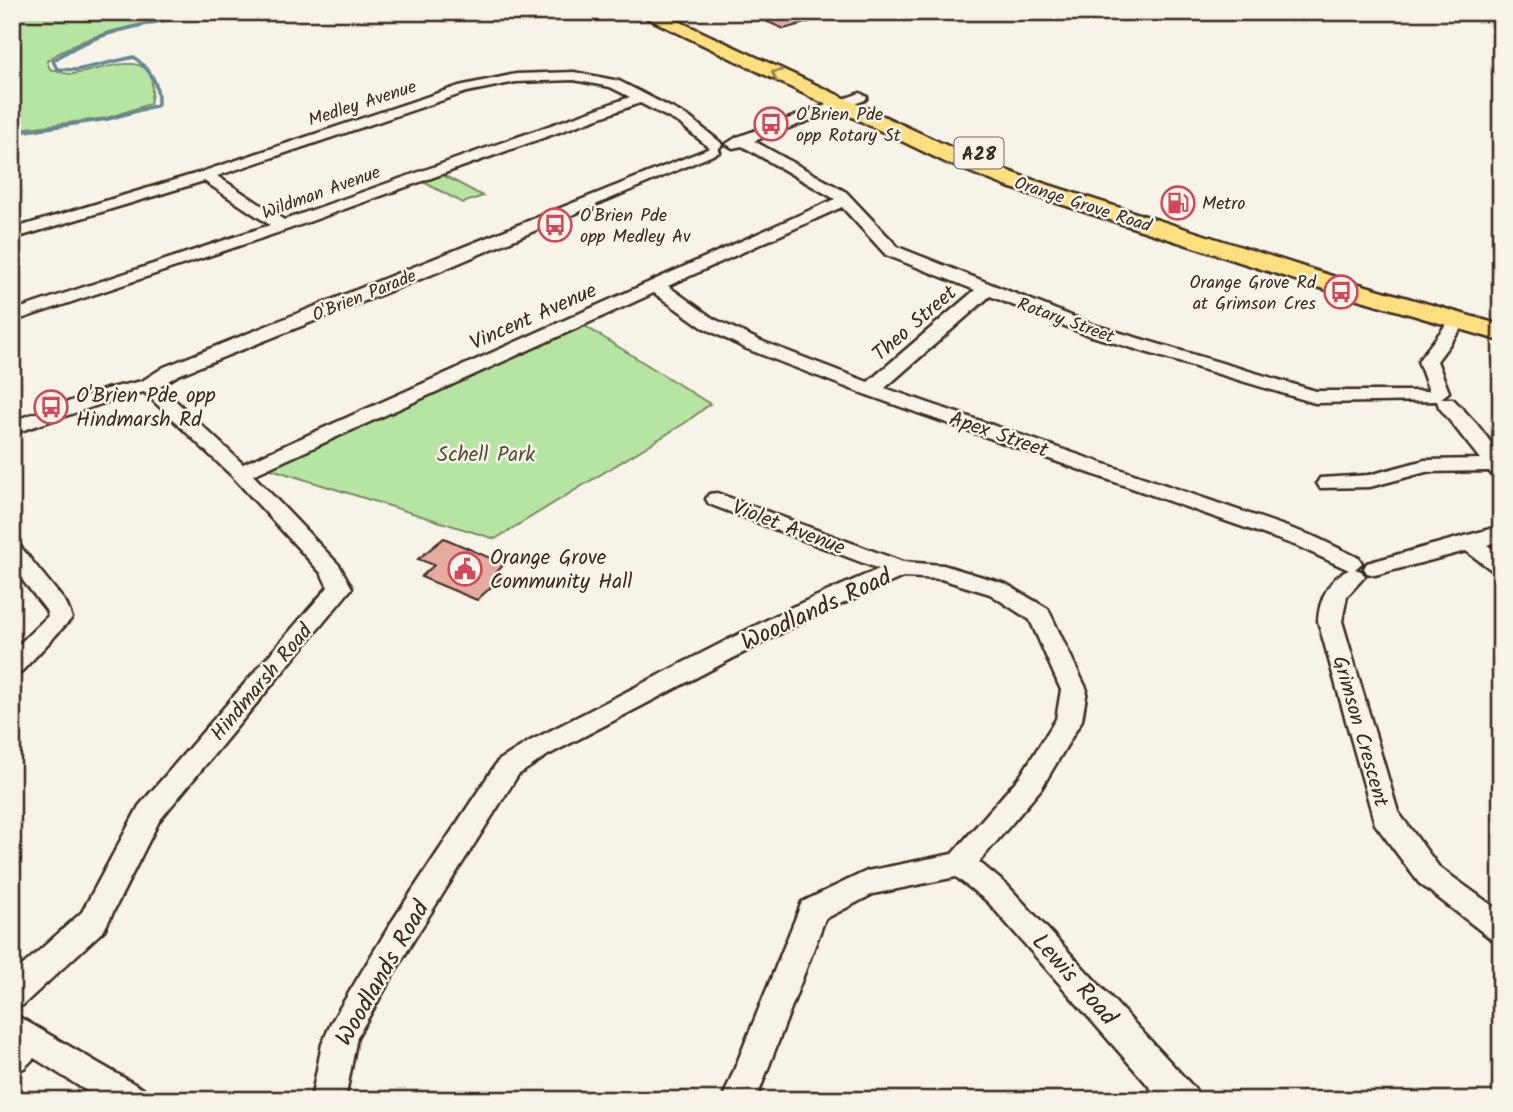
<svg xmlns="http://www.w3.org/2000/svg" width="1513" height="1112" font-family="Kalam,sans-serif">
<rect width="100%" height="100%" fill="#f7f3e8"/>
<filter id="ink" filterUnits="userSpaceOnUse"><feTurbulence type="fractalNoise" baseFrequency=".0143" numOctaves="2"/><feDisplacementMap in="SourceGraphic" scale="14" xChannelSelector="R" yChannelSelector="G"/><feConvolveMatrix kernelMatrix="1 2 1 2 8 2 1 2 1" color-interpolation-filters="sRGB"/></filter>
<g filter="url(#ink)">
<!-- green -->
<path fill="#b6e5a3" stroke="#788860" stroke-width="2" d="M12,12H195C143,26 91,29 47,61L50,69C56,71 64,74 71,74C102,72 165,39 150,104L107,118L12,130Z
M441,174L483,196L463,203L421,181Z
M585,326L710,404L685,423L495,539L268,468Z"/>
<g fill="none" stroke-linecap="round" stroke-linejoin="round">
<!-- stream -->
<path stroke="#648793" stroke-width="3.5" d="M12,133L108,119L158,105C159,82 151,71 134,57L77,70L57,69L53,61C98,28 151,25 203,12"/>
</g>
<!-- building -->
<path fill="#e5aba1" stroke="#3b2a1e" stroke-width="2" d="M744,12H828L829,16L784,29Z
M444,538L504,564L496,573L503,576L477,600L421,577L434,565L418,559Z"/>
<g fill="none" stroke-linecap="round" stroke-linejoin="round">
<defs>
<path id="minor" d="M1494,12H1501V16L1496,15Z
M574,72L619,81L689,117L720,142L722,145L718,149L720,152L433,274L178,375L160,386L243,464L835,199L742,146L733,148L726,144L737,137L860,93L867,97L865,100L754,141L846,192L898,247L1094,325L1316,391H1429L1418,361L1452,317H1464L1467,321L1437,361L1449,392L1440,399H1453C1473,420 1504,448 1500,478L1493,476L1489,471L1426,472L1370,487L1320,488L1317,483L1320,478L1369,475L1425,460L1480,459L1439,407L1437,401L1315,403L1082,333L990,296L885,388L1313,536L1359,558L1362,563L1355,569L1361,571L1365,576L1347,596L1342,621L1398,812L1439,867L1501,912V941L1490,938L1419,883L1375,824L1318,621C1319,601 1329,577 1349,570L1297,546L864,394L747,349L702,327L654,293L253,475L339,565L352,588L159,821L104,930L23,1005L12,1009V975L82,912L139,806L328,587L321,573L233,477L144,392L119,398L12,434V421L106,389L142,381L164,367L710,148L679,123L640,103L289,229L12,322V311L270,225L204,181L12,239V229L195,174L459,86L516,74ZM574,80L610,87L630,97L284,220L217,176L467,92L516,82ZM842,207L886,255L975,290L868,382L761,341L714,319L668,286Z
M717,493L903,562L943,565L1006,584L1048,609L1087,690L1082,720L1041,789L979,862L1008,886L1195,1089L1200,1100H1161L988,902L956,877L873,894L825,919L756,1100H722L802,902L867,871L952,854L1021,775L1056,719L1061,690L1030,620L990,594L941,579L903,577L808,619L548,755L518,775L413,941L357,1037L345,1100H311L322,1044L332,1021L391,923L498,761L530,741L792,607L879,569L709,504L706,499L709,494Z
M1501,526V540L1487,545L1501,555V573L1493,571L1466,551L1375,575L1367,573L1364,568L1367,563Z
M12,544L20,546L66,603L72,618L21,672L12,675V651L48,616L46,610L12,567Z
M12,1013L143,1089L148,1100H101L34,1058L24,1068L12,1073Z"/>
<path id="highway" d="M635,12H659L963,153L1024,177L1335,277L1501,325V341L1317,287L1008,187L947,163Z"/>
</defs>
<!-- minor casing -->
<use href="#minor" stroke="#3b2a1e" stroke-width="5"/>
<!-- highway casing -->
<use href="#highway" stroke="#3b2a1e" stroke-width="5"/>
<!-- minor -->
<use href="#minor" fill="#f7f3e8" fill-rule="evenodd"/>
<!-- highway -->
<use href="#highway" fill="#fce080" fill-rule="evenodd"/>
</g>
<!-- one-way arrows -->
<defs><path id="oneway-chevron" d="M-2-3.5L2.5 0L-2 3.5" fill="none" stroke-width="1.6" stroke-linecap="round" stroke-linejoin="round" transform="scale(1.75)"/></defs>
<use stroke="#9c854f" href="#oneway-chevron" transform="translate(776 74) rotate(-154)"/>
</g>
<!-- icons -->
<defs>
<symbol id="bus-ring" viewBox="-11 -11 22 22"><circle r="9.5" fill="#f7f3e8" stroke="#d1495b" stroke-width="1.5"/><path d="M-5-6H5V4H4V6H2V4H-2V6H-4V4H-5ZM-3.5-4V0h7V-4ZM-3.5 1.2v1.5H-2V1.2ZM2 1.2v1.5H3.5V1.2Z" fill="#d1495b"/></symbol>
<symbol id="fuel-ring" viewBox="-11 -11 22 22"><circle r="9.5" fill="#f7f3e8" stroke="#d1495b" stroke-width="1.5"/><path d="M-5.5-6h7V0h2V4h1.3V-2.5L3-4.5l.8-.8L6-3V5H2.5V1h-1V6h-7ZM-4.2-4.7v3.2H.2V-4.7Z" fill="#d1495b"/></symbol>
<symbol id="civic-ring" viewBox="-11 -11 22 22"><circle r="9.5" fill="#f7f3e8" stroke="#d1495b" stroke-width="1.5"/><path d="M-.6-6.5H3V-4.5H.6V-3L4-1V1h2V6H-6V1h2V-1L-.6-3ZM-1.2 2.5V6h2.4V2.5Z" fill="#d1495b"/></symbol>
</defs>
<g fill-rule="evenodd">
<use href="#bus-ring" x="752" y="105" width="38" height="38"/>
<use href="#fuel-ring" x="1159" y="184" width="38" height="38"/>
<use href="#bus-ring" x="536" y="206" width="38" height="38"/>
<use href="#bus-ring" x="1322" y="273" width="38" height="38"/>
<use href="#bus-ring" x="32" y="388" width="38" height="38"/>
<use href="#civic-ring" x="446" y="550" width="38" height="38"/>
</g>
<g text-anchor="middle" stroke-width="5" stroke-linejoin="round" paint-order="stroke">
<!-- far-street labels -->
<g font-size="18" fill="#3b2a1e" stroke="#f7f3e8">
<text transform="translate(362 103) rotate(-18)" y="6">Medley Avenue</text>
<text transform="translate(321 192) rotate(-20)" y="6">Wildman Avenue</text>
<text transform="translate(1083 204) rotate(18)" y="6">Orange Grove Road</text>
<text transform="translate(364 295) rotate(-22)" y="6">O'Brien Parade</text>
<text transform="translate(1066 320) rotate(20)" y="6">Rotary Street</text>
</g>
<!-- far-poi labels -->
<g font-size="18" fill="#3b2a1e" stroke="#f7f3e8" text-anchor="start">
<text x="796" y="120">O'Brien Pde<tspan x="796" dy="21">opp Rotary St</tspan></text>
<text x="1202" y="209">Metro</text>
<text x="580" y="221">O'Brien Pde<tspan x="580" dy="21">opp Medley Av</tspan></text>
<text x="1316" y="288" text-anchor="end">Orange Grove Rd<tspan x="1316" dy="21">at Grimson Cres</tspan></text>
</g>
<!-- shield labels -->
<rect fill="#f7f3e8" stroke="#73665b" stroke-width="2" x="954.5" y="137.5" width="49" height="31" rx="5"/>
<g font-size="19" font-weight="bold" fill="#3b2a1e">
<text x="979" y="160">A28</text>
</g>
<!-- street labels -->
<g font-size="21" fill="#3b2a1e" stroke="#f7f3e8">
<text transform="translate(533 316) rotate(-24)" y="7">Vincent Avenue</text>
<text transform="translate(914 323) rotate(-41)" y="7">Theo Street</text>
<text transform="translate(999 434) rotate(19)" y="7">Apex Street</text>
<text transform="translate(789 527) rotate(21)" y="7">Violet Avenue</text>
<text transform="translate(261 682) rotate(-50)" y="7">Hindmarsh Road</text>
<text transform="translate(1361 731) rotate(74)" y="7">Grimson Crescent</text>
</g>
<!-- poi labels -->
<g font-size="21" fill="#3b2a1e" stroke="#f7f3e8" text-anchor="start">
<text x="76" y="402">O'Brien Pde opp<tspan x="76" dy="24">Hindmarsh Rd</tspan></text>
<text x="490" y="564">Orange Grove<tspan x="490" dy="24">Community Hall</tspan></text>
</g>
<!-- park labels -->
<g font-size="21" fill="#544f39" stroke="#f7f3e8">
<text x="486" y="461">Schell Park</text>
</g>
<!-- near-street labels -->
<g font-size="24" fill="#3b2a1e" stroke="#f7f3e8">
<text transform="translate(816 609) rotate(-25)" y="8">Woodlands Road</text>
<text transform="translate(382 973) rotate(-60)" y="8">Woodlands Road</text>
<text transform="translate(1075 979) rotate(48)" y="8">Lewis Road</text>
</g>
</g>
<!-- margin -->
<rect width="1513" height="1112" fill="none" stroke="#f7f3e8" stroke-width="42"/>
<rect x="21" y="21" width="1471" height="1070" fill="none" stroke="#3b2a1e" stroke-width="2.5" filter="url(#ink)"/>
</svg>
